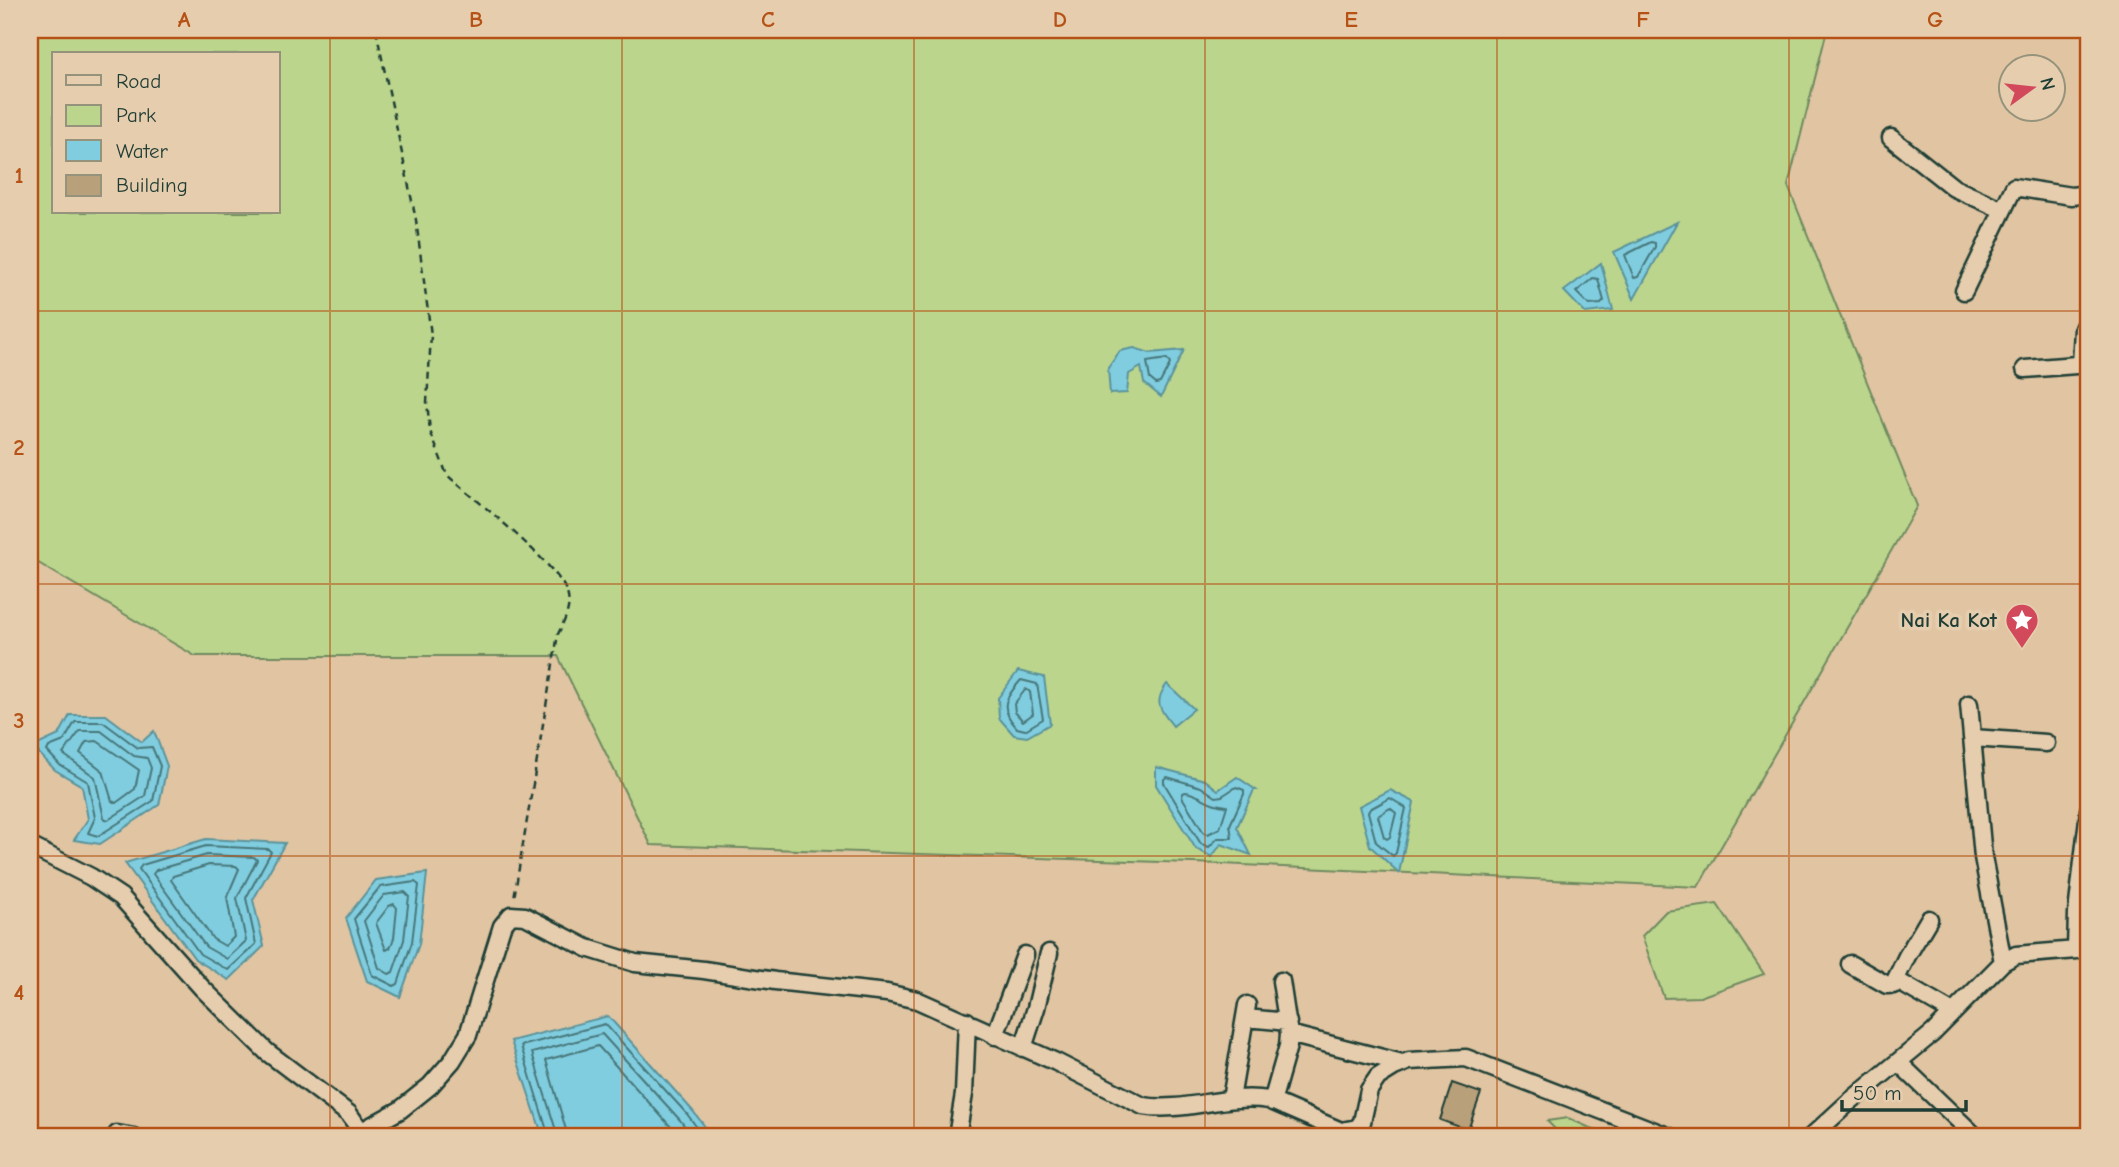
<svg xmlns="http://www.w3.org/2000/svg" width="2119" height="1167" font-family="'Comic Neue',sans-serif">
<rect width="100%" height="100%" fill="#e1c5a2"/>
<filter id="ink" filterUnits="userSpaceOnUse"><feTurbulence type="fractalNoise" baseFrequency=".0143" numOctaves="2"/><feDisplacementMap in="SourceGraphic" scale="14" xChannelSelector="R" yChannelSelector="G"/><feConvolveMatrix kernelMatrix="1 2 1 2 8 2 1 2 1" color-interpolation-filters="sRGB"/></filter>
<g filter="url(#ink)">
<!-- green -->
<path fill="#bcd58c" stroke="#6e8960" stroke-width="2" fill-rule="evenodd" d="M30,30H1827L1788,186L1917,506L1698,887L1222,864L651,845L558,656H195L30,558ZM54,54H278V212H54Z
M1717,904L1764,974L1700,997L1664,998L1642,936L1666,911Z
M1568,1118L1610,1137H1563L1547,1121Z"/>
<!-- water -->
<path fill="#81cde0" stroke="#5a939b" stroke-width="2" d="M1677,222L1634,299L1614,252Z
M1601,263L1613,310L1585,313L1564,291Z
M1134,348L1150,353L1184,350L1161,397L1144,383L1141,367L1129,374L1127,393L1110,394L1108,368L1120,351Z
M1018,671L1044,677L1050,724L1027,737L1014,735L999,718L998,698Z
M1167,684L1194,709L1173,726C1160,710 1153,702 1167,684Z
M70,715H106L142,742L154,731L167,766L159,805L100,844L74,840L88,819L82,786L55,770L33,747L59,735Z
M1156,767L1205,780L1218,790L1237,777L1256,790H1254L1237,827L1251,855L1221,844L1212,857L1196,849L1156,785Z
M1390,790L1414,802L1399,873L1370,846L1359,806Z
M206,839L285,843L253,900L264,946L229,980L195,959L125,863Z
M427,873L419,944L400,997L367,981L346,918L376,880Z
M608,1016L692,1110L713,1137H543L511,1041Z"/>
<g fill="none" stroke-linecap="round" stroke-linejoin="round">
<!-- shore -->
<path stroke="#467779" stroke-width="2" d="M1651,242L1655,243V247L1638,277L1634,278L1625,255Z
M1593,278L1598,279L1604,301L1601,304L1589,305L1576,292Z
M1167,359L1170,364L1160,383L1156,384L1150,379L1147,362Z
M1021,680L1037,684L1043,719L1025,730L1017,728C999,708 1004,699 1021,680Z
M1026,689L1030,692L1033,714L1023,721L1015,712L1014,704Z
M75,722H103L138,748L152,747L160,766L153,801L98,836L88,833L95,818L88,782L60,765L47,751L49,747L64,741Z
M80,731H101L134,756L147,758L151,768L145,796L108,820L104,818L95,777L63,754Z
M97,741L139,770L135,789L116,803L112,801L103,771L80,753L86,742Z
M1167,777L1201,787L1216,797L1222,796L1236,787L1244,790V794L1230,825L1232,838H1218L1209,847L1201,844L1164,783V779Z
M1186,792C1204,796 1208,805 1227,806L1220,828L1208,834L1204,833L1182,797L1183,793Z
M1390,798L1406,808L1396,853L1393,856L1376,842L1368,812L1370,809Z
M1390,808L1396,813L1390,837L1387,839L1384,837L1378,816Z
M206,846L268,849L271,852L246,898L256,944L228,970L200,954L139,869L142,865Z
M207,855L254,857L257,860L237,898L246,941L227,959L206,947L153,874L156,870Z
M209,865L236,866L239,869L227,897L234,937L225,946L213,939L171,880L173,876Z
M415,882L419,885L412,942L398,984L394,986L372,975L354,919L380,887Z
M405,892L409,896L404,940L393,972L389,974L379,968L364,921L384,895Z
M394,904L397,908L394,938L390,948L386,950L376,923L389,906Z
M549,1137L521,1046L605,1024L687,1114L704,1137
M558,1137L532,1053L602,1034L680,1120L693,1137
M568,1137L546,1060L598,1046L680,1137"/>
</g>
<!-- building -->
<path fill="#b7a07a" stroke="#1f3d34" stroke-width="2" d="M1452,1083L1481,1093L1468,1130L1440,1120Z"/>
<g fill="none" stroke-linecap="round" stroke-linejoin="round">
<defs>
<path id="minor" d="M1891,138L1954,188L2003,210
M1964,291L2014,187L2071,196L2089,194
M2081,365L2083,329L2089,317
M2025,369L2089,364
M1969,704L1983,857L2003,962
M1972,738L2046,743
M30,846L91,877L121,897L202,988L267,1052L349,1114L365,1137
M2076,949L2077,913L2089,810
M1850,964L1887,985L1901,983L1953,1013
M1893,985L1907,956L1929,919
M1246,1018L1288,1022
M1289,1034L1402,1063
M995,1036L1025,955
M1023,1048L1036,1008L1049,953
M1898,1062L1976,1137
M1231,1099L1247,1005
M1272,1102L1288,1046L1289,1034L1281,981
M117,1134L134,1137
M351,1137L400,1110L430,1086L452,1061L468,1035L502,926L511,915L525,916L587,948L635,963L704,970L775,981L887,993L917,1000L1056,1062L1143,1106C1185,1113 1226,1093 1269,1100L1341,1131L1357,1128L1362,1122L1369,1090L1378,1077L1394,1067L1409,1061L1466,1058L1670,1137
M957,1137L964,1094L967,1021
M1811,1137L1848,1103L1933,1033L2003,962L2016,955L2089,949"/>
</defs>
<!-- minor casing -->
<use href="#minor" stroke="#1f3d34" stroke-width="21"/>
<!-- path -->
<path stroke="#1f3d34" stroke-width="2.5" stroke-dasharray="7 5" stroke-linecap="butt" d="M376,30L416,220L431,335L427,402L430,431L447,475C473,498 558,564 567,593C572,607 564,622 558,634L514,898"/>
<!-- minor -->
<use href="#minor" stroke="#e6cdae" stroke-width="16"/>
</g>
</g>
<!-- grid -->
<path fill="none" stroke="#b65216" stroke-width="2" stroke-opacity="0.55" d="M330,30V1137M622,30V1137M914,30V1137M1205,30V1137M1497,30V1137M1789,30V1137M30,311H2089M30,584H2089M30,856H2089"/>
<!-- icons -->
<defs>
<symbol id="sight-pin" viewBox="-11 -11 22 30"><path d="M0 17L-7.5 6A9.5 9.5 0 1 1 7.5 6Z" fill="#d1495b" stroke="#e6cdae"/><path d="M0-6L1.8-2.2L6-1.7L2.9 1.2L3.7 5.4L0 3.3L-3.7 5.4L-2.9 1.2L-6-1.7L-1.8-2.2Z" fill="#fff"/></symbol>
</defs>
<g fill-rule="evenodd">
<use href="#sight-pin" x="2003" y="601" width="38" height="52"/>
</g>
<g text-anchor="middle" stroke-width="7" stroke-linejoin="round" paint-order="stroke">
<!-- poi labels -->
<g font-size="21" font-weight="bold" fill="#1f3d34" stroke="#e6cdae" text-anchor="end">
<text x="1997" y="627">Nai Ka Kot</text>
</g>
</g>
<!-- margin -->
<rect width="2119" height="1167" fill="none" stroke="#e6cdae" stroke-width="77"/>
<!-- legend -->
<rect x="52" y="52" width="228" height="161" fill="#e6cdae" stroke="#96937d" stroke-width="2"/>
<rect x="66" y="75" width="35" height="10" fill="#e6cdae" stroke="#96937d" stroke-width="2"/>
<text x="116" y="88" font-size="21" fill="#1f3d34">Road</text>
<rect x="66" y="105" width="35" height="21" fill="#bcd58c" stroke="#96937d" stroke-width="2"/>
<text x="116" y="122" font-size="21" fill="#1f3d34">Park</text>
<rect x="66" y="140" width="35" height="21" fill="#81cde0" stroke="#96937d" stroke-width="2"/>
<text x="116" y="158" font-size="21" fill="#1f3d34">Water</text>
<rect x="66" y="175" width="35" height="21" fill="#b7a07a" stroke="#96937d" stroke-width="2"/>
<text x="116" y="192" font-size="21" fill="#1f3d34">Building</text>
<!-- north arrow -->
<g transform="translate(2032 88) rotate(75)"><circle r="33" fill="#e6cdae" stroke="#96937d" stroke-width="2"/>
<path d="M0-5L12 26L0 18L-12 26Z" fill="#d1495b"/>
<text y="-10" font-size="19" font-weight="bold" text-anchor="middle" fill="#1f3d34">N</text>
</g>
<!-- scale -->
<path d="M1842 1100v10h124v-10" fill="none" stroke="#1f3d34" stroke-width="3.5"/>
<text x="1853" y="1100" font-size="21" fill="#1f3d34" stroke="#e6cdae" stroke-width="5" paint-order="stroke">50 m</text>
<rect x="38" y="38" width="2042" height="1090" fill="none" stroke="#b65216" stroke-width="2.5"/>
<g font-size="23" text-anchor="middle" font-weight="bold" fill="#b65216">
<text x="184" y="27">A</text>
<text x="476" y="27">B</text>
<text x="768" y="27">C</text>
<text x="1060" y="27">D</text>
<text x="1351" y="27">E</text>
<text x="1643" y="27">F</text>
<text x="1935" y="27">G</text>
<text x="19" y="183">1</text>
<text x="19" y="455">2</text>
<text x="19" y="728">3</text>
<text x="19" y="1000">4</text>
</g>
</svg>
